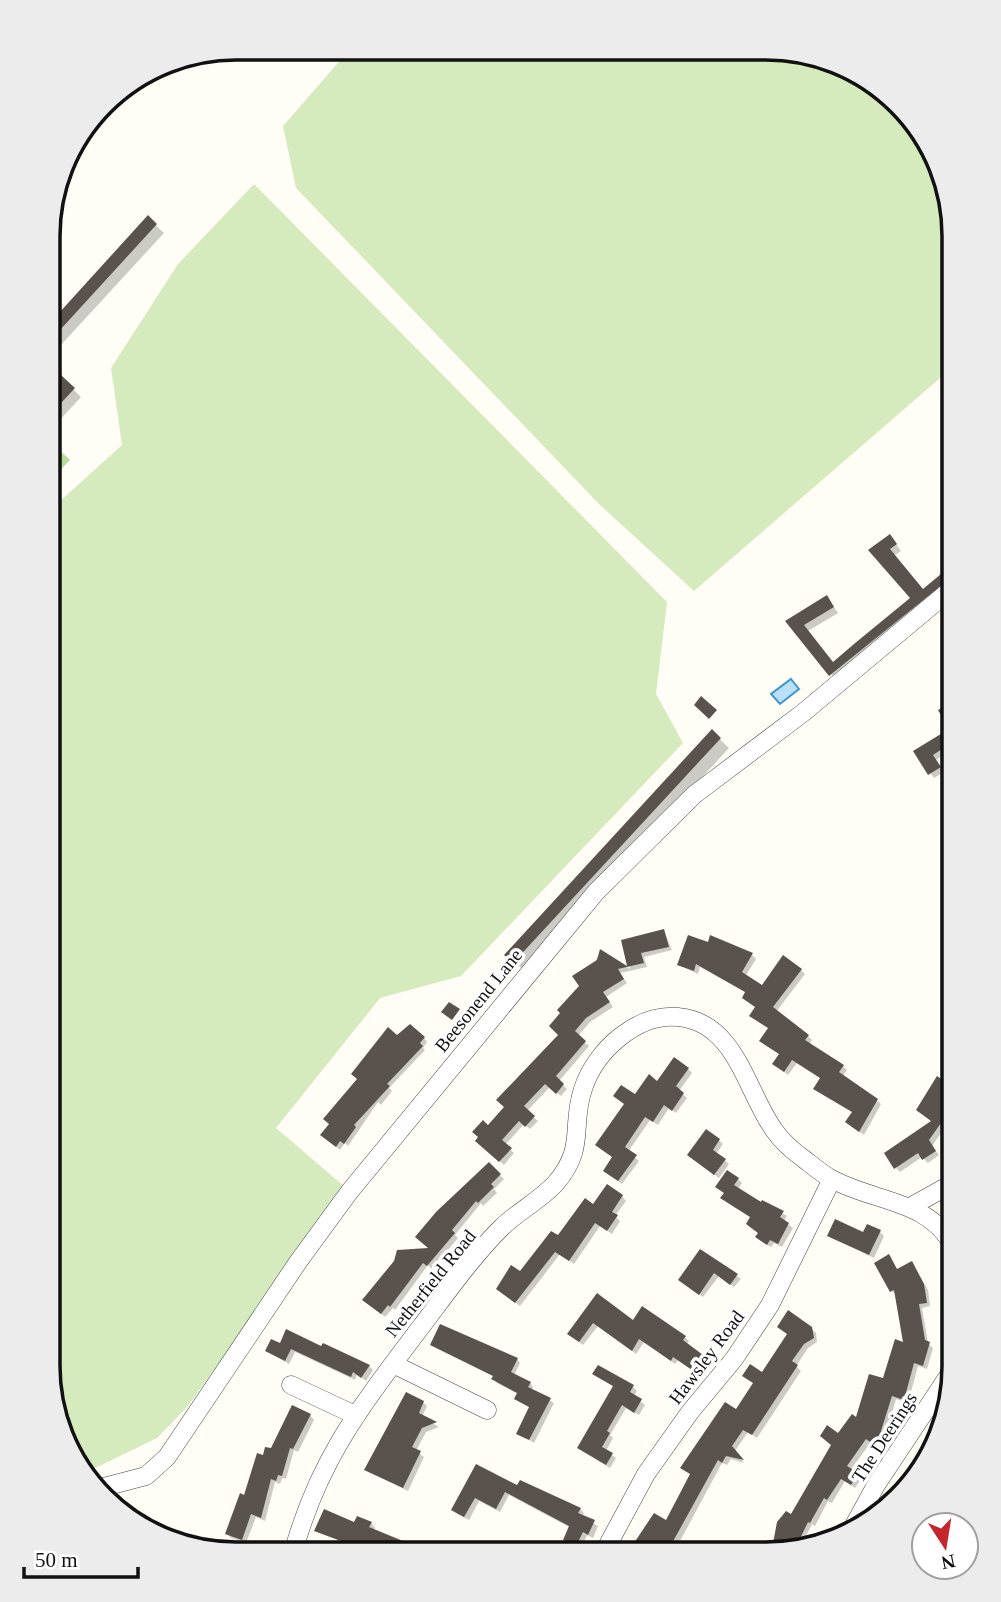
<svg xmlns="http://www.w3.org/2000/svg" width="1001" height="1602" font-family="Georgia,serif">
<rect width="100%" height="100%" fill="#fffdf5"/>
<!-- green -->
<path fill="#d5ebbd" d="M351,48L802,51L880,86L940,164L954,236V366L694,591L600,505L296,188L283,126Z
M254,184L667,602L656,694L683,743L461,976L380,998L276,1128L345,1187L188,1406L157,1438L87,1472L61,1438L47,1366L48,512L122,445L111,368L178,264Z"/>
<!-- forest -->
<path fill="#b9dc9c" d="M49,440L70,460L48,483Z"/>
<!-- water -->
<path fill="#b9e0f7" stroke="#3f96cf" stroke-width="2" d="M791,679L799,689L780,704L771,694Z"/>
<!-- shadow -->
<path fill="#0003" d="M148,218L164,233L49,358V326Z
M49,366L81,397L57,423L49,415Z
M895,542L901,551L894,556L923,591L947,571L954,578V585L836,680L788,621L827,597L838,613L808,631L833,664L912,598L871,550Z
M954,703V748L936,760L944,772L934,778L916,752L952,730Z
M712,732L729,748L524,971L507,954Z
M664,931L672,950L644,957L647,967L620,973L627,983L606,997L613,1007L590,1022L578,1036L589,1046L559,1081L567,1089L561,1096L550,1087L527,1111L538,1121L530,1129L524,1124L505,1145L514,1153L504,1165L478,1140L561,1035L581,986L601,951L630,969L623,941Z
M752,955L756,959L745,977L762,988L801,970L805,974L776,1012L808,1036L812,1040L809,1045L843,1066L847,1070L842,1077L881,1104L864,1135L851,1126L854,1113L815,1089L821,1078L797,1063L788,1075L774,1064L781,1055L769,1029L747,993L700,967L698,974L679,965Z
M397,1037L424,1038L427,1042L423,1048L425,1050L389,1088L392,1091L381,1105L378,1102L348,1146L345,1143L340,1150L326,1138Z
M688,1069L692,1073L679,1091L687,1098L676,1113L669,1108L658,1125L650,1120L628,1152L639,1161L622,1184L609,1174L635,1097Z
M938,1078L953,1089V1116L932,1146L939,1155L928,1163L922,1157L900,1172L896,1168L933,1121Z
M719,1140L723,1144L716,1154L729,1164L719,1178L693,1159Z
M489,1165L504,1179L494,1189L497,1193L483,1206L481,1203L455,1235L458,1238L432,1269L428,1265L395,1310L393,1308L385,1317L369,1304L432,1249Z
M738,1179L742,1183L738,1189L787,1216L784,1221L793,1228L782,1247L774,1243L771,1247L761,1241L752,1218L727,1202L725,1194L717,1187Z
M622,1196L626,1201L615,1216L620,1221L612,1234L600,1226L574,1264L560,1254L520,1306L502,1293L594,1207Z
M880,1232L884,1236L874,1258L830,1236Z
M701,1251L741,1279L734,1287L719,1276L703,1297L684,1283Z
M889,1257L898,1271L912,1263L928,1290L930,1306L922,1308L928,1343L933,1348L927,1369L918,1366L908,1403L896,1399L885,1436L889,1440L882,1450L871,1442L850,1471L861,1479L855,1488L845,1481L832,1503L828,1501L815,1526L812,1524L800,1548L773,1553L839,1436L857,1420L906,1344L896,1295L892,1291Z
M597,1296L633,1323L685,1337L689,1341L686,1345L706,1360L697,1373L678,1360L675,1364L644,1342L636,1354L598,1326L583,1345L573,1337Z
M811,1328L816,1333L817,1342L808,1348L796,1366L801,1371L757,1438L748,1432L735,1451L744,1463L731,1459L727,1465L722,1463L673,1554H645L638,1550L634,1546L666,1523L755,1384L744,1376L762,1374Z
M287,1332L369,1366L373,1370L366,1381L357,1374L355,1380L295,1352L289,1364L267,1351L281,1345Z
M432,1344L517,1359L520,1363L514,1376L530,1383L533,1387L532,1390L554,1403L534,1443L518,1433L531,1408L516,1399L519,1394L497,1383L495,1377Z
M595,1374L633,1387L637,1391L634,1396L645,1405L639,1415L626,1408L610,1435L613,1438L606,1451L616,1458L610,1468L579,1448L614,1387Z
M423,1402L427,1406L422,1417L439,1427L426,1432L416,1451L424,1457L408,1491L366,1470Z
M310,1415L314,1420L298,1452L294,1450L286,1479L282,1478L280,1484L275,1482L265,1521L256,1517L246,1543L231,1538L227,1534L264,1457Z
M477,1466L518,1487L580,1509L584,1513L582,1517L598,1526L593,1538L587,1535L581,1549L569,1543L565,1539L571,1528L509,1495L500,1512L479,1501L469,1520L457,1514L453,1510Z
M371,1523L375,1528L373,1531L402,1543L412,1554H370L316,1530Z"/>
<!-- building -->
<path fill="#5a524d" d="M148,215L157,224L49,342V324Z
M49,364L75,388L49,416Z
M890,534L897,544L890,549L923,589L947,569L953,576L829,676L785,621L827,595L834,607L804,625L833,662L854,644L910,598L868,550Z
M701,696L717,710L709,719L694,705Z
M954,701V741L933,755L941,767L928,775L913,751L949,729L938,710Z
M712,729L721,738L513,963L504,955Z
M664,929L669,947L641,953L644,963L618,969L624,979L603,992L610,1002L586,1018L575,1031L586,1041L556,1076L564,1084L556,1094L545,1084L524,1106L535,1116L525,1127L519,1121L502,1140L512,1148L499,1162L475,1141L478,1137L472,1132L483,1120L488,1125L504,1107L496,1100L558,1035L549,1026L560,1013L557,1010L579,986L572,976L597,960L600,949L627,966L621,940Z
M688,935L708,942L710,935L753,953L742,972L762,985L783,955L802,969L773,1007L809,1035L805,1040L844,1065L839,1072L878,1099L859,1132L845,1122L852,1112L813,1089L820,1078L792,1060L784,1072L772,1064L779,1054L759,1041L768,1028L749,1016L755,1007L742,998L745,992L696,964L694,971L677,965Z
M449,1002L460,1009L452,1020L441,1012Z
M410,1024L425,1037L420,1043L423,1046L387,1084L390,1086L354,1125L356,1127L344,1144L340,1141L336,1147L320,1135L329,1124L323,1119L357,1079L351,1074L388,1027L397,1035Z
M674,1057L689,1068L676,1086L684,1093L672,1111L664,1105L653,1122L645,1117L625,1147L637,1155L618,1181L603,1171L612,1157L595,1145L624,1104L613,1096L621,1085L635,1094L649,1074L657,1081Z
M937,1076L953,1087V1106L929,1140L936,1151L922,1160L918,1153L894,1169L884,1153L931,1121L916,1110Z
M706,1129L720,1139L713,1150L726,1159L714,1175L687,1155Z
M489,1162L501,1174L491,1184L494,1187L478,1203L476,1201L452,1230L455,1233L427,1266L423,1263L390,1307L388,1305L381,1314L362,1300L394,1261L397,1250L428,1248L415,1237L436,1212Z
M727,1170L739,1178L734,1185L761,1202L762,1200L784,1211L780,1217L789,1223L778,1244L770,1240L767,1245L755,1237L758,1233L746,1224L750,1217L720,1198L724,1193L715,1187Z
M607,1184L623,1195L612,1212L618,1215L607,1231L595,1223L569,1261L555,1252L515,1303L496,1289L511,1265L520,1271L551,1231L558,1235L585,1198L593,1204Z
M835,1219L863,1232L867,1224L881,1230L869,1255L827,1236Z
M700,1249L738,1274L730,1285L714,1273L699,1295L678,1280Z
M889,1254L897,1269L912,1261L924,1284L927,1303L919,1304L925,1340L930,1342L923,1366L914,1363L904,1400L892,1396L881,1431L886,1434L877,1447L866,1439L847,1466L858,1473L851,1485L841,1479L827,1500L824,1498L810,1523L808,1522L795,1549L771,1554L777,1522L786,1511L791,1514L831,1445L820,1436L827,1425L838,1433L852,1414L856,1417L869,1374L883,1378L895,1339L903,1342L894,1290L890,1292L874,1263Z
M597,1293L633,1320L642,1306L686,1336L683,1340L703,1355L692,1370L673,1357L671,1361L639,1339L632,1351L593,1323L579,1342L567,1334Z
M788,1310L812,1327L814,1338L804,1344L792,1361L798,1365L752,1435L743,1430L732,1446L744,1460L726,1456L722,1463L718,1460L666,1554H645L632,1546L654,1513L666,1520L690,1474L680,1468L725,1402L736,1409L753,1383L742,1376L750,1364L762,1372L787,1334L777,1327Z
M440,1324L518,1358L511,1372L531,1382L528,1387L551,1398L529,1440L516,1434L529,1407L514,1399L517,1393L491,1379L493,1376L430,1345Z
M286,1329L321,1346L323,1343L370,1365L361,1378L353,1372L351,1377L291,1349L285,1361L265,1351L271,1339L280,1343Z
M598,1365L634,1385L630,1392L642,1399L634,1413L622,1405L607,1431L610,1433L602,1447L613,1453L606,1465L577,1448L613,1386L592,1374Z
M406,1392L424,1401L419,1413L437,1422L422,1428L412,1447L421,1451L403,1488L364,1470Z
M292,1405L311,1414L293,1449L290,1448L282,1476L278,1475L276,1481L271,1479L261,1518L251,1514L242,1540L225,1534L240,1493L244,1495L257,1453L263,1455L265,1447L271,1448Z
M476,1464L517,1485L520,1480L581,1508L578,1513L595,1520L588,1535L583,1532L576,1546L563,1540L569,1526L505,1492L496,1509L475,1498L464,1517L451,1510Z
M324,1509L354,1522L357,1516L372,1522L369,1527L403,1541L401,1545L422,1554H376L314,1531Z"/>
<g fill="none" stroke-linecap="round" stroke-linejoin="round">
<defs>
<path id="minor" d="M910,1207L953,1183
M393,1364L487,1410
M291,1385L355,1415
M100,1488L146,1476L167,1457L298,1262L350,1191L596,892L694,795L804,712L954,587
M852,1529L876,1485L953,1369
M293,1553C319,1458 362,1405 420,1328C446,1294 471,1258 501,1228C517,1212 539,1201 555,1184C587,1147 570,1127 583,1089C595,1051 637,1013 678,1017C736,1022 746,1091 774,1130C781,1140 794,1152 804,1159C813,1166 821,1173 830,1178C871,1202 929,1199 953,1246
M603,1554L646,1474L690,1412L734,1359L770,1305L832,1179"/>
</defs>
<!-- minor casing -->
<use href="#minor" stroke="#444" stroke-width="19"/>
<!-- minor -->
<use href="#minor" stroke="#fff" stroke-width="18"/>
</g>
<g text-anchor="middle" stroke-width="7" stroke-linejoin="round" paint-order="stroke">
<!-- street labels -->
<g font-size="19" fill="#111" stroke="#fff">
<text transform="translate(478 1000) rotate(-51)" y="7">Beesonend Lane</text>
<text transform="translate(430 1283) rotate(-51)" y="7">Netherfield Road</text>
<text transform="translate(706 1357) rotate(-53)" y="7">Hawsley Road</text>
<text transform="translate(884 1437) rotate(-57)" y="7">The Deerings</text>
</g>
</g>
<!-- crop -->
<path d="M0 0H1001V1602H0ZM236 60H766A176 176 0 0 1 942 236V1366A176 176 0 0 1 766 1542H236A176 176 0 0 1 60 1366V236A176 176 0 0 1 236 60Z" fill="#ececec" fill-rule="evenodd"/>
<path fill="none" stroke="#111" stroke-width="3.5" d="M236 60H766A176 176 0 0 1 942 236V1366A176 176 0 0 1 766 1542H236A176 176 0 0 1 60 1366V236A176 176 0 0 1 236 60Z"/>
<!-- north arrow -->
<g transform="translate(945 1546) rotate(168)"><circle r="33" fill="#ffffff" stroke="#a0a0a0" stroke-width="2"/>
<path d="M0-5L12 26L0 18L-12 26Z" fill="#c4262e"/>
<text y="-10" font-size="19" font-weight="bold" text-anchor="middle" fill="#111111">N</text>
</g>
<!-- scale -->
<path d="M24 1567v10h114v-10" fill="none" stroke="#111111" stroke-width="3.5"/>
<text x="35" y="1567" font-size="21" fill="#111111" stroke="#ffffff" stroke-width="5" paint-order="stroke">50 m</text>
</svg>
